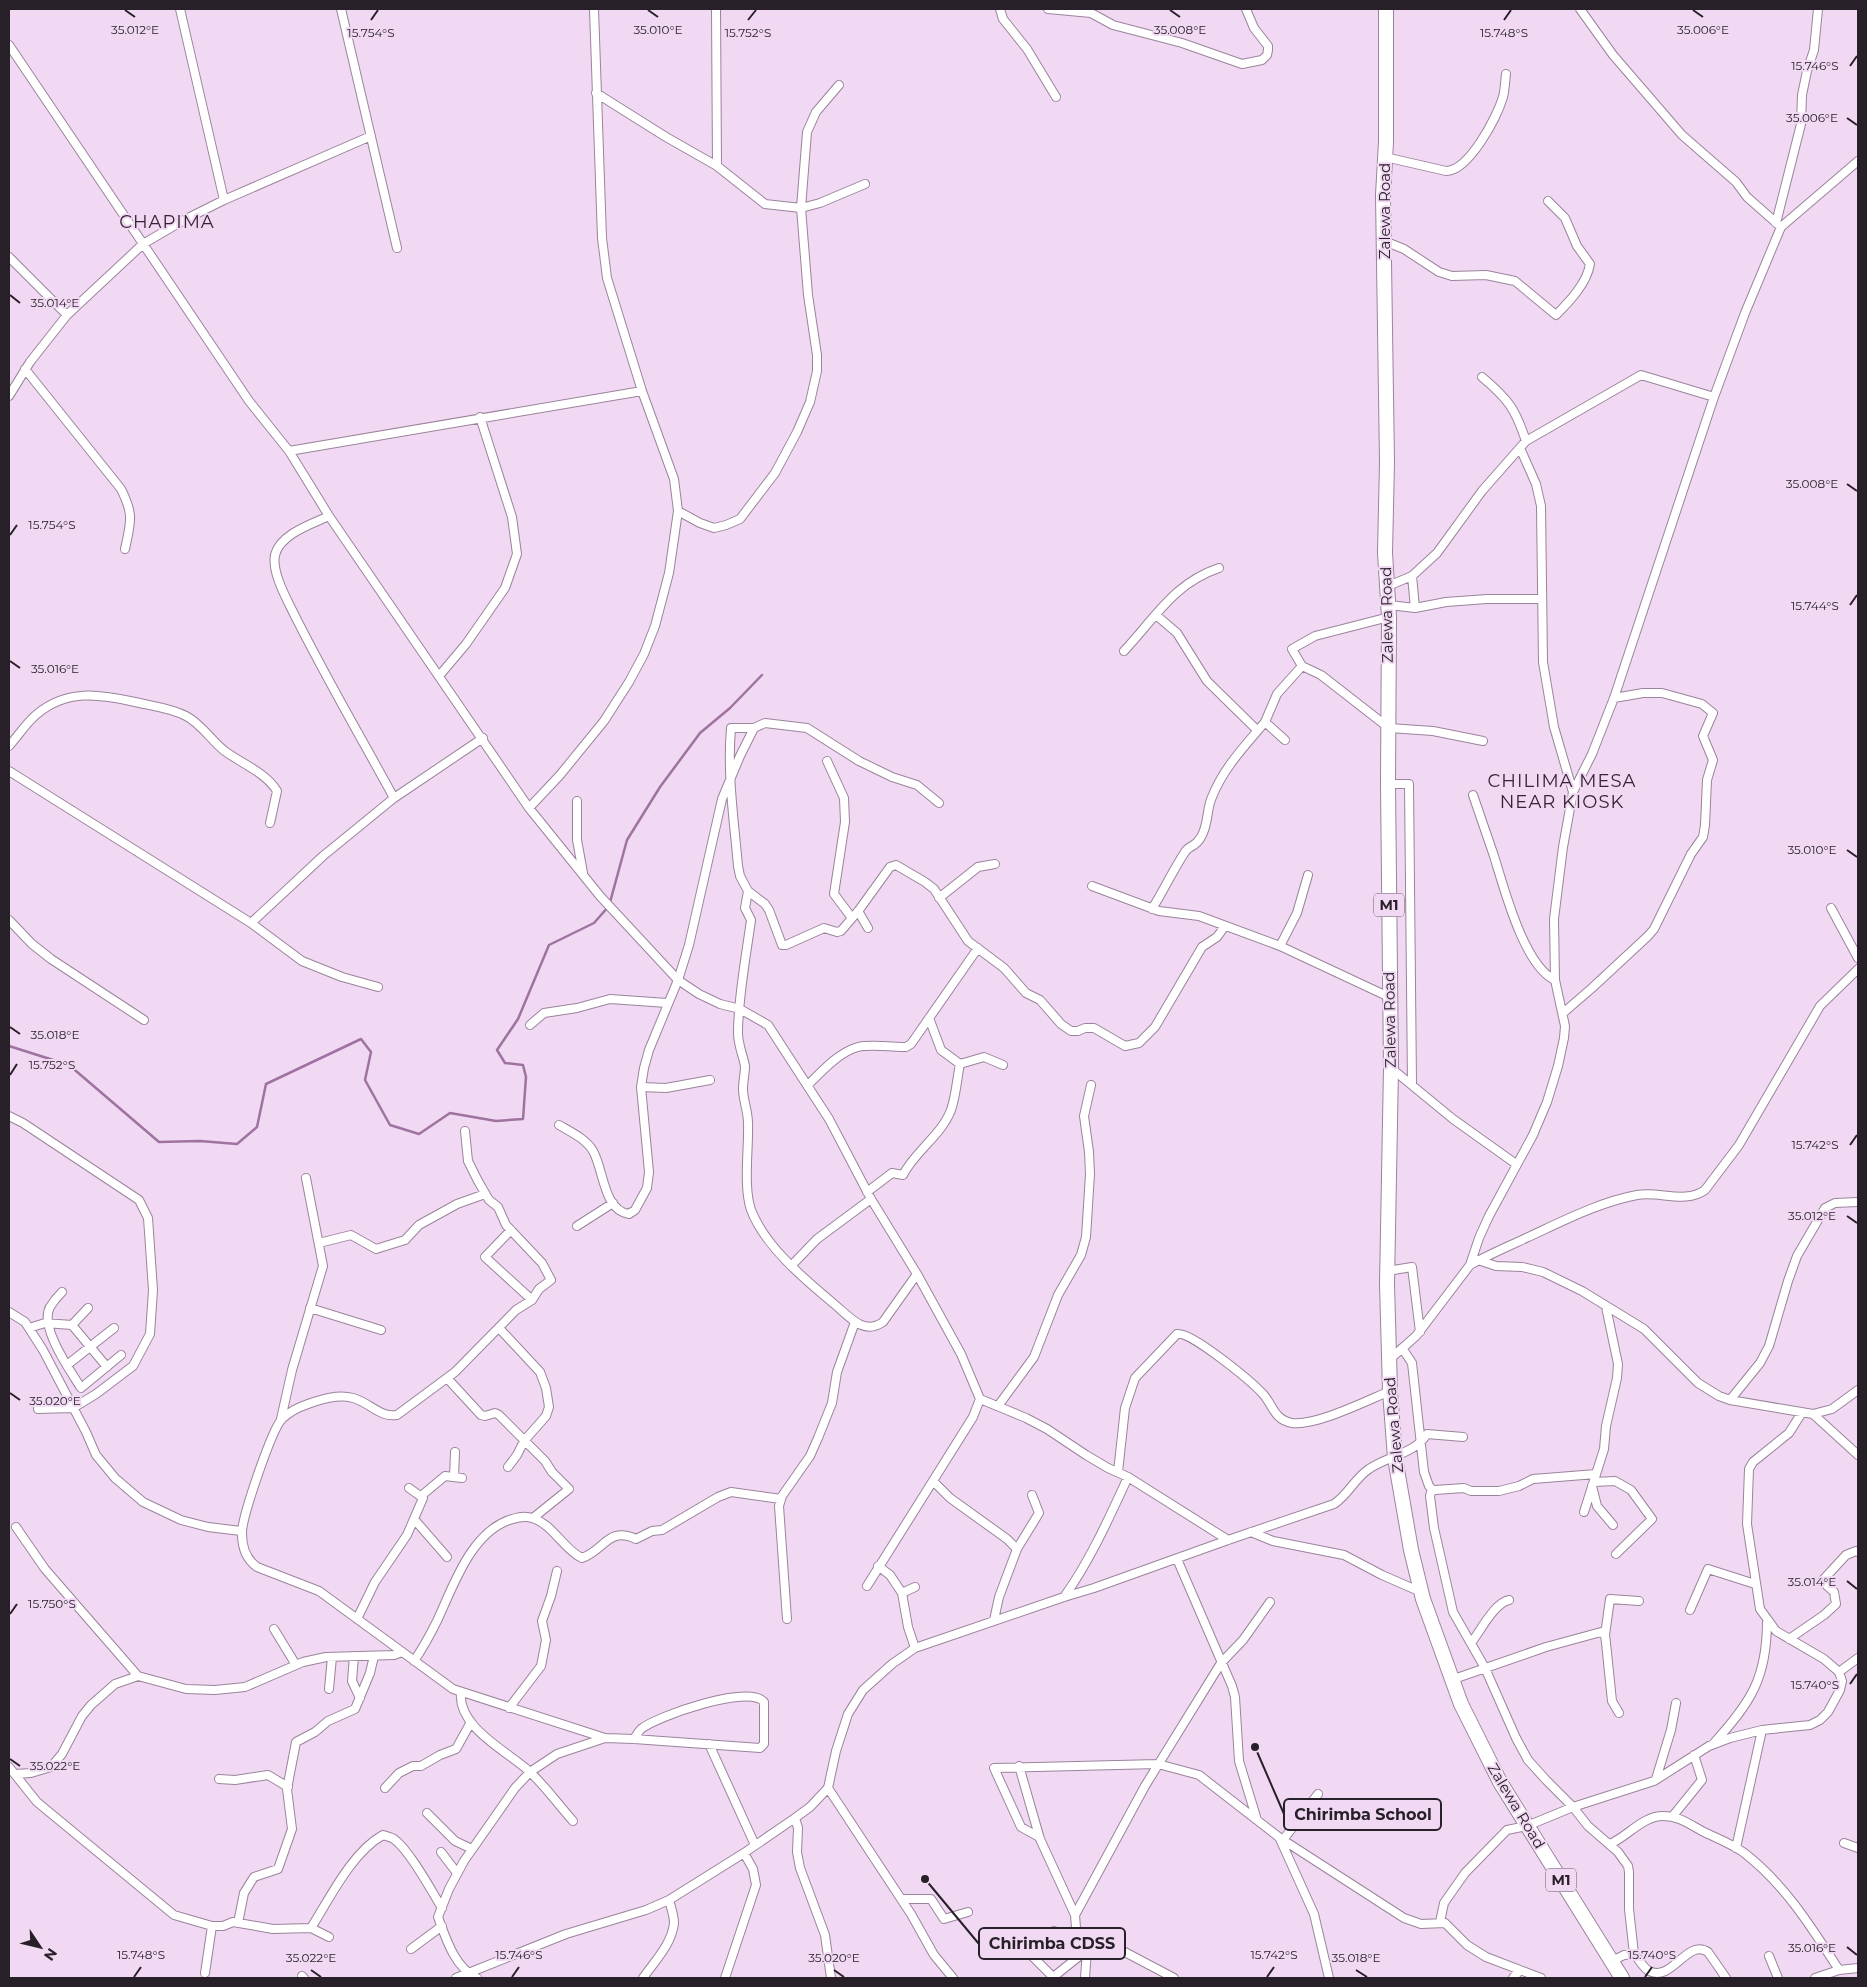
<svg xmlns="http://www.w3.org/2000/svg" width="1867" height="1987" font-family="Montserrat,sans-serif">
<rect width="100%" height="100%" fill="#f1d9f3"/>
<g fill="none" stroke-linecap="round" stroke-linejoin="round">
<!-- stream -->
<path stroke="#9e73a0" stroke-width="2.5" d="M9,1046L69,1065L159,1142L200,1141L237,1144L257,1127L266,1084L361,1039L371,1052L365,1080L390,1125L419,1134L450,1113L496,1121L523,1119L526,1077L523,1065L505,1063L497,1050L518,1019L549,945L594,923L609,906L627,840L660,787L700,733L730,708L762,675"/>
<defs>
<path id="street" d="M180,9L224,200
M341,9L397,248
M716,9L717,166
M1000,9L1003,19L1027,49L1056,97
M1048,9L1091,13L1113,25L1182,43L1242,64L1262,60L1267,55L1268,50V46L1254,28L1246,9
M1580,9L1613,55L1682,135L1736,182L1747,197L1781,227
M9,45L249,401L289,451L329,516L529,808L600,896L678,980L699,994L720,1004L740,1009L768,1025L829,1119L871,1199L917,1274L961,1354L980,1399L1026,1418L1047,1429L1086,1455L1108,1468L1128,1477L1228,1540
M596,93L666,137L717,166L765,204L801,208L820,203L865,184
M1385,157L1446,171C1469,171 1497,117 1503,97C1505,90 1505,81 1506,74
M1776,223L1801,124L1802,95L1807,71L1814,50L1818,9
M1384,241L1404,249L1439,272L1452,276L1486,275L1515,281L1556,315C1570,301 1587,283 1590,264L1577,246L1565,218L1548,201
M9,257L67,315
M25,369L121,489C134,515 131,521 125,549
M1482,377C1508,399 1515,408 1526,441
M9,396L30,362L67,315L143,244L184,220L224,200L371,136
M1520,448L1536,484L1541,506L1543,662L1554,727L1573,792
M289,451L642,391
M678,511L700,523L714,528L726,525L740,519L775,473L797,432L810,402L817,371V355L808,295L801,208L807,132L816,112L839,85
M329,516C312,524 280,534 275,555C272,570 283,592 290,606C322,671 359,734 394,798
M1412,576L1415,608
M1388,586L1412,576L1437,553L1482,491L1526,441L1641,375L1714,397
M1389,605L1415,608L1446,602L1487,599H1542
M1156,615L1177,633L1207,681L1257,730
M1389,617L1315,636L1292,649L1302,666L1321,675L1389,728L1433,731L1483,741
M1124,651C1155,618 1174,583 1219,568
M439,676L466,644L505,588L517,554L512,517L480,417
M754,728H731C727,774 734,820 738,866L740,876L748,891L765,904L769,910L782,945H786L824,928L837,932L841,931L859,910L890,867L896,865L925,882L934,889L968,941L1004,968L1026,993L1040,1000L1061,1024L1071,1031H1078L1085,1028H1094L1125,1046L1139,1043L1155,1027L1202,947L1217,937L1225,926
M1285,740L1265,722L1277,694L1302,666
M9,746C18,736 26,723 37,714C67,689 99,694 135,702C152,706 171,708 186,716C202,724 212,742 226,752C243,764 266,773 277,791L270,823
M827,761L844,798L845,822L834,894L852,918
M9,771L251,923L302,961L342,977L378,987
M1388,784H1409L1412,1085
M1473,795C1480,815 1487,836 1494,856C1504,888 1524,966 1555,980
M577,801V840L583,873
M529,808L560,775L604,721L629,682L644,654L655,626L669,573L678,511L674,479L642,391L607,278L602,238L594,9
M1092,886L1159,911L1199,916L1280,946L1389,997
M748,891L745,908L751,920C746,957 738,997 738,1033C738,1045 743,1055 745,1066C745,1074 743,1081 743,1089C743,1100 748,1111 748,1123C749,1148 743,1186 751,1210C765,1246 803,1278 833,1303C849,1316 863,1336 883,1322L917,1274
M939,898L978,867L995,864
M1831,908L1858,958
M1152,909C1164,890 1173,870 1185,852C1189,845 1195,848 1201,837C1209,824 1206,810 1212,797C1224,767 1245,746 1265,722
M858,911L868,928
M9,920L32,944L51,959L144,1020
M251,923L323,856L394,798L483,738
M1280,946L1297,913L1308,875
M1563,1013L1592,988L1648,936L1654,929L1691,854L1703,837L1705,825L1707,780L1713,760L1703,736L1713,713L1702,704L1662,693H1643L1614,698
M530,1025L544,1013L577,1008L610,999L667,1003
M960,1064L984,1057L1003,1065
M1391,1068L1453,1119L1516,1164
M808,1085C822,1071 839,1052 858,1047C869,1044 894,1047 906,1047L911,1044L978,948
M641,1087L666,1088L710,1080
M9,1116L23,1123L139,1200L148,1218L153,1290L150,1334L133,1366L96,1394L73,1408L38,1409
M559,1125C571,1132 586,1139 593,1151C604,1170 603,1210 629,1214L635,1210L647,1188L649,1172L641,1087L644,1068L649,1050L678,980L689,945L722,799L740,756L754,728L765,723L807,728L859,761L892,777L917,785L939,803
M465,1131L468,1161L478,1181L489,1200L498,1207L506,1225L542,1263L551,1280L539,1289L532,1300L516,1310L455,1372L397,1415C380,1418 369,1402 353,1398C338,1394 322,1399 308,1404C299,1407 288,1413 282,1419C272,1429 241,1519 242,1534C242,1547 246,1559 257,1567L319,1591L453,1689L605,1738
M867,1192L892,1173L903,1175C915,1151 941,1136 951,1110C956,1096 957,1078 960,1064L941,1050L929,1018
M577,1226L613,1203
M511,1230L485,1257L532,1300
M319,1243L351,1235L376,1249L405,1240L419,1225L457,1204L485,1194
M1478,1260L1496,1266L1522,1267L1543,1272L1582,1291L1644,1329L1698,1383L1719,1396L1730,1400L1813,1414L1858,1455
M792,1265L817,1239L871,1199
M1470,1265C1488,1255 1507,1247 1526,1238C1561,1222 1599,1202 1637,1195C1659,1191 1686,1204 1705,1190L1739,1145L1820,1006L1858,969
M1387,1271L1412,1267L1420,1332
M62,1292C58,1296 53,1302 50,1307C39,1327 70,1370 81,1388L121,1355
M310,1308L381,1330
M9,1312L25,1322L43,1350L86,1432L96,1455L115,1478L143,1502L181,1520L208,1527L241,1531
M72,1325L88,1308
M29,1328L45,1323L72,1325L107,1367
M499,1328L540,1372L546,1388L549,1407L546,1416L524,1441L517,1455L508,1467
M1402,1348L1412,1363L1424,1472L1429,1486L1433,1490
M1389,1360L1416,1336L1470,1265L1479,1238L1489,1216L1533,1135L1547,1102L1558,1066L1564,1038L1565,1026L1555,980L1554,919L1563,847L1573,792L1592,754L1614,698L1714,397L1745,313L1781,227L1858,161
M67,1365L114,1328
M447,1378L481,1415L485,1416L495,1413L499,1415L545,1461L552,1472L569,1489L533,1518
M1730,1400L1760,1363L1769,1346L1788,1281L1797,1256L1825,1208L1835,1203L1858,1202
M998,1406L1034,1357L1058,1295L1081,1255L1086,1237L1090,1174L1089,1152L1084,1116L1091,1085
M1813,1414L1832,1409L1858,1390
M281,1419L292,1370L323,1266L306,1178
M1118,1472L1125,1408L1135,1378L1177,1334C1191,1331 1252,1382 1263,1394C1273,1405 1274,1420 1292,1423C1316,1426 1366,1401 1390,1391
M1596,1474L1533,1479L1519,1486L1499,1491H1471L1464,1488L1435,1490L1431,1492L1430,1496L1434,1528L1453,1612L1485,1668L1516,1738L1528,1760L1546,1780L1573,1807L1588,1826L1618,1852L1628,1866L1629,1872V1909L1634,1954
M454,1477L455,1452
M933,1481L950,1498L1007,1539L1017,1549L999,1597L994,1620
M1594,1482L1615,1481L1631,1490L1652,1519L1616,1554
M1592,1486L1597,1506L1613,1525
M421,1496L445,1476L462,1478
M1584,1512L1604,1449L1606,1426L1617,1378L1618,1364L1606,1307
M414,1519L447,1557
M16,1527L45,1569L138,1676L186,1689L215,1690L245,1687L303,1662L326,1657L394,1655L402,1652
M1251,1532L1273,1541L1344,1555L1382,1575L1421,1592
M1017,1549L1039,1513L1032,1495
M1177,1559L1232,1686L1235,1697L1239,1761L1257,1820
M878,1566L890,1575L902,1593L915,1587
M867,1586L973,1417L980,1399
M902,1593L908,1627L915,1648
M1064,1597C1090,1561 1110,1516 1128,1477
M1690,1610L1708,1569L1755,1584
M357,1619L375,1582L407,1535L423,1498L409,1488
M787,1619L779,1506L782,1496L810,1456L818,1438L832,1403L837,1372L855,1322
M274,1629L296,1665
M1605,1635L1610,1599L1639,1601
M1789,1639L1824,1615L1836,1604L1834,1592L1822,1581L1846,1555L1856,1551L1858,1552
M1471,1643C1480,1632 1494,1603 1509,1600
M354,1656L352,1681L360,1698
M414,1661C423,1648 430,1635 437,1621C453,1587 470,1534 509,1520C516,1518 524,1515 532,1518C553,1524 564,1550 582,1558C605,1550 608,1526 636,1539L652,1531L662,1530L718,1497L731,1492L781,1499
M1839,1672L1858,1658
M1451,1680L1546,1647L1601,1632L1605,1635L1606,1643L1612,1701L1619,1713
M329,1689L332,1657
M461,1692C457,1727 507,1751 529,1771C545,1786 558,1804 573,1821
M509,1708L541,1666L546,1640L542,1621L551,1596L557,1571
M1714,1743C1751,1702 1767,1678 1767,1621
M709,1744L755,1845
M1019,1766L1040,1839L1075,1915
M9,1767L37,1802L174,1915L212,1926H223L233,1922L273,1929L311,1928L329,1937
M15,1774L31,1773L51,1767L62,1754L82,1716L91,1705L115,1684L138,1676
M219,1779L235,1780L268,1775L288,1787
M1656,1779L1671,1730L1676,1703
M385,1788L399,1773L413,1766H421L440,1755L456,1749L471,1722
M828,1788L911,1914L934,1955L953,1978
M427,1813L455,1841L472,1849
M1672,1817L1702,1780L1694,1755
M795,1818L798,1828L797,1852L800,1868L825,1935L831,1978
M1039,1837L1021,1827L994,1768L1158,1764L1199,1775L1280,1838L1404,1918L1421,1924L1445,1923L1467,1945L1486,1957L1541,1978
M1280,1839L1314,1914L1329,1978
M1283,1840L1318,1794
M1844,1843L1858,1848
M1610,1844C1628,1836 1643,1816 1663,1816C1679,1816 1689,1824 1702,1831C1716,1838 1730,1843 1743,1852C1784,1883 1812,1928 1839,1970
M1736,1848L1762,1730
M441,1852L457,1873
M901,1899H931L944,1919L968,1912
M1440,1922L1444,1903L1465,1873L1507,1830L1527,1826L1573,1807L1654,1781L1709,1746L1730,1738L1762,1730L1810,1725L1820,1720L1828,1712L1840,1690L1842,1681L1839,1672L1824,1659L1776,1631L1760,1609L1747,1524L1749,1469L1753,1462L1789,1433L1801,1414
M238,1923L244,1893L254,1877L278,1869L292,1829L287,1789L296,1742L315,1732L328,1721L355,1709L370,1673L374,1656
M311,1928C330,1898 352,1852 383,1835C386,1836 391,1837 394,1839C410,1851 431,1890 442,1908
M1054,1931L1060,1938L1084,1937L1105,1948L1121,1950L1174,1978
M1024,1948L1053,1977
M411,1949L442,1926
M1769,1956L1778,1978
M1612,1961L1624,1955L1634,1954C1639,1959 1643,1968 1649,1971C1672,1983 1687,1938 1708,1952L1726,1978
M205,1973L212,1926
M302,1976L304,1978
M456,1978L566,1934L646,1910L669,1900L744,1853L795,1818L810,1807L828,1788L836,1751L848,1714L863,1690L892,1664L915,1648L1064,1597L1094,1588L1228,1540L1334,1504C1348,1495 1355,1478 1369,1469C1387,1456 1415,1454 1427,1434L1463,1437
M477,1978C455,1968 446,1939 438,1917L449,1889L464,1861L515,1788L530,1772L557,1754L605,1738L634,1739L760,1748L764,1744V1702C749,1684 657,1716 641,1729C638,1732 636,1736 634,1739
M643,1978C654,1962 672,1944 674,1923C674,1916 671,1907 669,1900
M725,1978L756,1885L753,1869L744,1853
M1052,1978L1087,1950L1084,1937L1076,1928L1075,1915L1145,1786L1221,1663L1243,1640L1270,1602
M1085,1978L1087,1950
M1513,1978L1520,1970
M1815,1978L1839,1970L1858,1968"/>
<path id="highway" d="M1386,9V142L1383,195L1387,462L1385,553L1389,617L1388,784L1391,1068L1387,1284L1390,1391L1395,1458L1411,1550L1423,1599L1461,1704L1500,1782L1622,1978"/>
</defs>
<!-- street casing -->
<use href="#street" stroke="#9a849b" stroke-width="10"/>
<!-- highway casing -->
<use href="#highway" stroke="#9a849b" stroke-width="16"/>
<!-- street -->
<use href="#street" stroke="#fff" stroke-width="8"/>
<!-- highway -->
<use href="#highway" stroke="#fff" stroke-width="14"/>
</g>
<!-- ticks -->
<path fill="none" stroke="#282029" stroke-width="2" d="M125,10L135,17M648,10L658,17M1170,10L1180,17M1693,10L1703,17M371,20L378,10M748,20L756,10M1504,20L1511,10M1850,66L1857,56M1847,118L1857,125M10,295L20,303M1847,484L1857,491M10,535L17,525M1850,605L1857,595M10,661L20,668M1847,850L1857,857M10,1027L20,1034M10,1075L17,1064M1850,1145L1857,1135M1847,1216L1857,1223M10,1393L20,1400M1847,1581L1857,1589M10,1614L17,1604M1850,1684L1857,1674M10,1759L20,1766M1847,1947L1857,1955M311,1970L321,1977M834,1970L844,1977M1356,1970L1367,1977M134,1977L141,1967M512,1977L519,1967M1267,1977L1274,1967M1645,1977L1652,1967"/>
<g text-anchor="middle" stroke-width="4" stroke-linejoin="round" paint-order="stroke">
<!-- shield labels -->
<g fill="#f1d9f3" stroke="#645866" stroke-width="1">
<rect x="1374" y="893.5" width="30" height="23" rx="4"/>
<rect x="1546" y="1868.5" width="30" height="23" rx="4"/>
</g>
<g font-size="14" font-weight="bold" fill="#282029">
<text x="1389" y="910">M1</text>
<text x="1561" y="1885">M1</text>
</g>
<!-- street labels -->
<g font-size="15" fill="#282029" stroke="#f1d9f3">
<text transform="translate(1385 211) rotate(-90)" y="5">Zalewa Road</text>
<text transform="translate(1387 615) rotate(-91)" y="5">Zalewa Road</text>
<text transform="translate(1390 1020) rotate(-91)" y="5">Zalewa Road</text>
<text transform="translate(1394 1425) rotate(-95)" y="5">Zalewa Road</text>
<text transform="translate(1516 1806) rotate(59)" y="5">Zalewa Road</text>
</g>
<!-- quarter labels -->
<g font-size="18" letter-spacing="1" fill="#352336" stroke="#f1d9f3">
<text x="167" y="228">CHAPIMA</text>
<text x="1562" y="787">CHILIMA MESA<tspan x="1562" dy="21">NEAR KIOSK</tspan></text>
</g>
</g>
<g font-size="12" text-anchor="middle" fill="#282029" stroke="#f1d9f3" stroke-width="4" stroke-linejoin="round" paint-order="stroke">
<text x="1703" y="34">35.006°E</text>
<text x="135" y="34">35.012°E</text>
<text x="658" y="34">35.010°E</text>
<text x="1180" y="34">35.008°E</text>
<text x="371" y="37">15.754°S</text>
<text x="748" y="37">15.752°S</text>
<text x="1504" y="37">15.748°S</text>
<text x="1815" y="70">15.746°S</text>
<text x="1812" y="122">35.006°E</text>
<text x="55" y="307">35.014°E</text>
<text x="1812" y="488">35.008°E</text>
<text x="52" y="529">15.754°S</text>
<text x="1815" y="610">15.744°S</text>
<text x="55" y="673">35.016°E</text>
<text x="1812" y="854">35.010°E</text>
<text x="55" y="1039">35.018°E</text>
<text x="52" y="1069">15.752°S</text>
<text x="1815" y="1149">15.742°S</text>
<text x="1812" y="1220">35.012°E</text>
<text x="55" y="1405">35.020°E</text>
<text x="1812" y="1586">35.014°E</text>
<text x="52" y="1608">15.750°S</text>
<text x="1815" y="1689">15.740°S</text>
<text x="55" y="1770">35.022°E</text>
<text x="1812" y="1952">35.016°E</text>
<text x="141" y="1959">15.748°S</text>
<text x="519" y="1959">15.746°S</text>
<text x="1274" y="1959">15.742°S</text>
<text x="1652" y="1959">15.740°S</text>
<text x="311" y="1962">35.022°E</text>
<text x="834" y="1962">35.020°E</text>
<text x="1356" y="1962">35.018°E</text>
</g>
<!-- callouts -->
<path fill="none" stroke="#282029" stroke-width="2" d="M1255 1747L1284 1814M925 1879L979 1944"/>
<g fill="#282029" stroke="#f1d9f3" stroke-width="2">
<circle cx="1255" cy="1747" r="5"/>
<circle cx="925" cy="1879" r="5"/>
</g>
<g fill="#f1d9f3" stroke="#282029" stroke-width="2">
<rect x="1284" y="1799" width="157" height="31" rx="5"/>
<rect x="979" y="1928" width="146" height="31" rx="5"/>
</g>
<g font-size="16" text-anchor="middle" font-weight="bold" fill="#282029">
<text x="1363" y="1820">Chirimba School</text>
<text x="1052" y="1949">Chirimba CDSS</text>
</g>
<!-- border -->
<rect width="1867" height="1987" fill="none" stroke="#282029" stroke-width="20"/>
<!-- north arrow -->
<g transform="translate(40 1947) rotate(125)" stroke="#f1d9f3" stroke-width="4" paint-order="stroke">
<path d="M0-4L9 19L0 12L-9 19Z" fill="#282029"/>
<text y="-8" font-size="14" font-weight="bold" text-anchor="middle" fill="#282029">N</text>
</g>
</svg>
